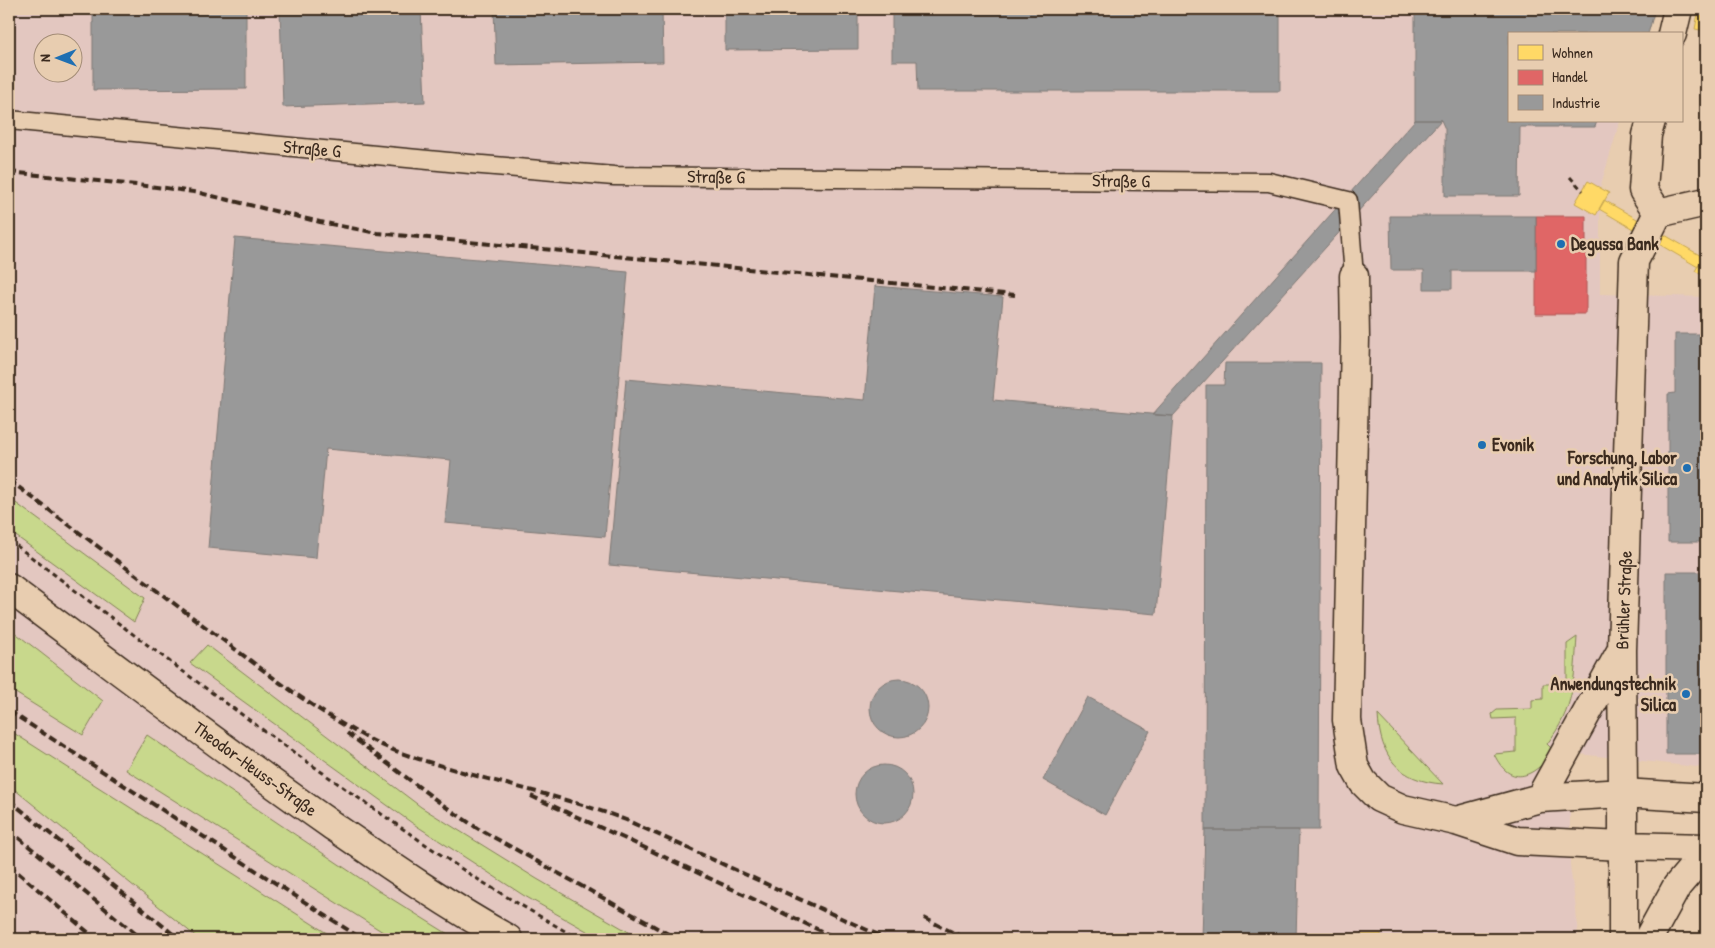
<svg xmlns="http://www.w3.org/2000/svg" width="1715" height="948" font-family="'Patrick Hand',sans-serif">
<rect width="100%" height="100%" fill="#e8cdb0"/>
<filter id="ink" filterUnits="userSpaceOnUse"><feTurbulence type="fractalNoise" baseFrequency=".02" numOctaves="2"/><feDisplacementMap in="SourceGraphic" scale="10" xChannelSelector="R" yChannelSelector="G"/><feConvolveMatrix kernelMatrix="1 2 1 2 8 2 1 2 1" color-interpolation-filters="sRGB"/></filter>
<g filter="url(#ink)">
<!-- built -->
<path fill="#e3c7c0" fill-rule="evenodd" d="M9,9H1652L1645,34H1509V121H1620L1600,188V294L1706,297V768L1570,753V866L1576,909L1578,939H9ZM42,42H72V72H42Z"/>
<!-- green -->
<path fill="#c8d88c" stroke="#828155" d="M9,498L145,598L134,622L9,531Z
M9,628L103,701L83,735L9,689Z
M1577,637C1574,680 1575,708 1547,744L1554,751C1535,776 1511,790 1494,754L1516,752V718L1493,719L1492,714L1497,710L1532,709V700L1543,699V684H1567V644Z
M207,645L421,807L537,879L641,939H601L523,895L412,823L190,663Z
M1378,715L1443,784C1400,781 1380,758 1378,715Z
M9,730L336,939H199L9,785Z
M147,735L379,891L456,939H394L126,770Z"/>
<!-- homes -->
<path fill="#ffd966" stroke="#c4a450" d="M1699,9H1706V31L1695,29Z
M1588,181L1609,193L1596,215L1575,203Z
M1604,200L1703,257L1698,267L1599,209Z
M1706,252V277L1695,271Z
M1381,934L1382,939H1343V935Z"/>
<!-- shops -->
<path fill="#e06666" stroke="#ae5450" d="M1536,216H1586V314H1536Z"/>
<!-- industry -->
<path fill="#999" stroke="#7d7874" d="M93,9H246V89L93,90Z
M280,9H421L425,102L283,107Z
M494,9H662L663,62L496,65Z
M725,9H858V49L725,50Z
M892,9H1280V91H918L917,61H892Z
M1415,9H1655L1648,34H1509V121H1597L1595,127H1520L1519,196H1445V129L1441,120H1415Z
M1415,120H1441L1173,416L1152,415Z
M1390,216H1536V271H1452V289H1424V270H1391Z
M235,238L628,272L605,537L445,523L451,460L326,449L316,558L208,548Z
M875,286L1003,297L993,400L1173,416L1156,614L609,565L626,379L865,400Z
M1675,334H1706V542H1668V394L1675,393Z
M1225,363H1321L1319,830H1205L1206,385H1224Z
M1666,572H1706V754H1666Z
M870 708a29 29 0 1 1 58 0a29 29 0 1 1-58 0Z
M1088,697L1150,731L1105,815L1043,780Z
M855 794a29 29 0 1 1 58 0a29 29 0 1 1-58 0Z
M1205,830H1299L1296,939H1202Z"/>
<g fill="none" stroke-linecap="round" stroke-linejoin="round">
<defs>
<path id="service" d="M9,120L470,164L614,176L1269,182L1348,201L1354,276"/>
<path id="minor" d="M1672,34L1678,9
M1651,121L1647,135L1643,190L1658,213
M1354,276L1355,338L1347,720L1354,766L1363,782L1379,798L1403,809L1456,821L1517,841L1623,846
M1540,798L1621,651
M1456,821L1540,798L1623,793L1622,650L1634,261L1658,213L1706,202"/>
<path id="secondary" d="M9,588C115,667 221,748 330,824C388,864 447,905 508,939
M1623,846L1706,848
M1623,939V793L1706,798
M1648,939L1677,886L1706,852"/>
</defs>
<!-- service casing -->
<use href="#service" stroke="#3b2a1e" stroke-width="21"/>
<!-- minor casing -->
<use href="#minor" stroke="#3b2a1e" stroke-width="31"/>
<!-- secondary casing -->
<use href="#secondary" stroke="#3b2a1e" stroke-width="31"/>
<!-- path -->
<path stroke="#3b2a1e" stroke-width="3" stroke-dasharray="5 4" stroke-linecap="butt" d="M1570,177L1583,191
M9,540C159,655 311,768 468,873C504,896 542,917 578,939"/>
<!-- service -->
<use href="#service" stroke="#e8cdb0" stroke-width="18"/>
<!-- minor -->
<use href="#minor" stroke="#e8cdb0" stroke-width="28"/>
<!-- secondary -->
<use href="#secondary" stroke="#e8cdb0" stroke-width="28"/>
<!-- rail -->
<path stroke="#3b2a1e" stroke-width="4" stroke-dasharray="8 4" stroke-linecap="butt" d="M9,172L166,188L200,193L320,222L377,233L1015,295
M9,480L279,682C313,706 348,730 386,747C412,758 439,765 466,773C519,788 574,800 626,820L887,939
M9,711L362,939
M347,733L443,805L477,828L677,939
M531,796L641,846L838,939
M9,800L179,939
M9,830L142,939
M9,865L96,939
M924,918L966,939"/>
</g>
</g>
<!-- markers -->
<g fill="#1f6fb2" stroke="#e8cdb0" stroke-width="2">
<circle cx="1561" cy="244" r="5"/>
<circle cx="1482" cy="445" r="5"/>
<circle cx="1687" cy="468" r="5"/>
<circle cx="1686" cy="694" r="5"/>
</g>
<g text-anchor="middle" stroke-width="5" stroke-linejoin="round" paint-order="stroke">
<!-- street labels -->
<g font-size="18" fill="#3b2a1e" stroke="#e8cdb0">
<text transform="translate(312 149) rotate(5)" y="6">Straße G</text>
<text transform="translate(716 177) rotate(1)" y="6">Straße G</text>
<text transform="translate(1121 181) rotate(1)" y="6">Straße G</text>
<text transform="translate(1624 600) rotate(-88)" y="6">Brühler Straße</text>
<text transform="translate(255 769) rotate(36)" y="6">Theodor-Heuss-Straße</text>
</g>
<!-- poi labels -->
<g font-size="18" font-weight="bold" fill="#3b2a1e" stroke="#e8cdb0" text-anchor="start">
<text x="1571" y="250">Degussa Bank</text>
<text x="1492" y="451">Evonik</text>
<text x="1677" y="464" text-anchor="end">Forschung, Labor<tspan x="1677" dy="21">und Analytik Silica</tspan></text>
<text x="1676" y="690" text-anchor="end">Anwendungstechnik<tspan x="1676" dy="21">Silica</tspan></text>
</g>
</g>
<!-- margin -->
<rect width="1715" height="948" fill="none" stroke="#e8cdb0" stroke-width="30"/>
<rect x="15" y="15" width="1685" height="918" fill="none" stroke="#3b2a1e" stroke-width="2" filter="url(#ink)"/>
<!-- legend -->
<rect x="1508" y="32" width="175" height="90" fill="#e8cdb0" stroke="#a38c76"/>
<rect x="1518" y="45" width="25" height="15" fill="#ffd966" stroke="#a38c76"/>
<text x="1552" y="58" font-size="15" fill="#3b2a1e">Wohnen</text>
<rect x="1518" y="70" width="25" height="15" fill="#e06666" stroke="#a38c76"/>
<text x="1552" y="82" font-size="15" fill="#3b2a1e">Handel</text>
<rect x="1518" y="95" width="25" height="15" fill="#999999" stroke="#a38c76"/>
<text x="1552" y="108" font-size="15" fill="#3b2a1e">Industrie</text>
<!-- north arrow -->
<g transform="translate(58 58) rotate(269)"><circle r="24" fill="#e8cdb0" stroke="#a38c76"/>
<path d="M0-4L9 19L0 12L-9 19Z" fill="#1f6fb2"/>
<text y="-8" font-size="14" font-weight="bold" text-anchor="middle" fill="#3b2a1e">N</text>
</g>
</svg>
